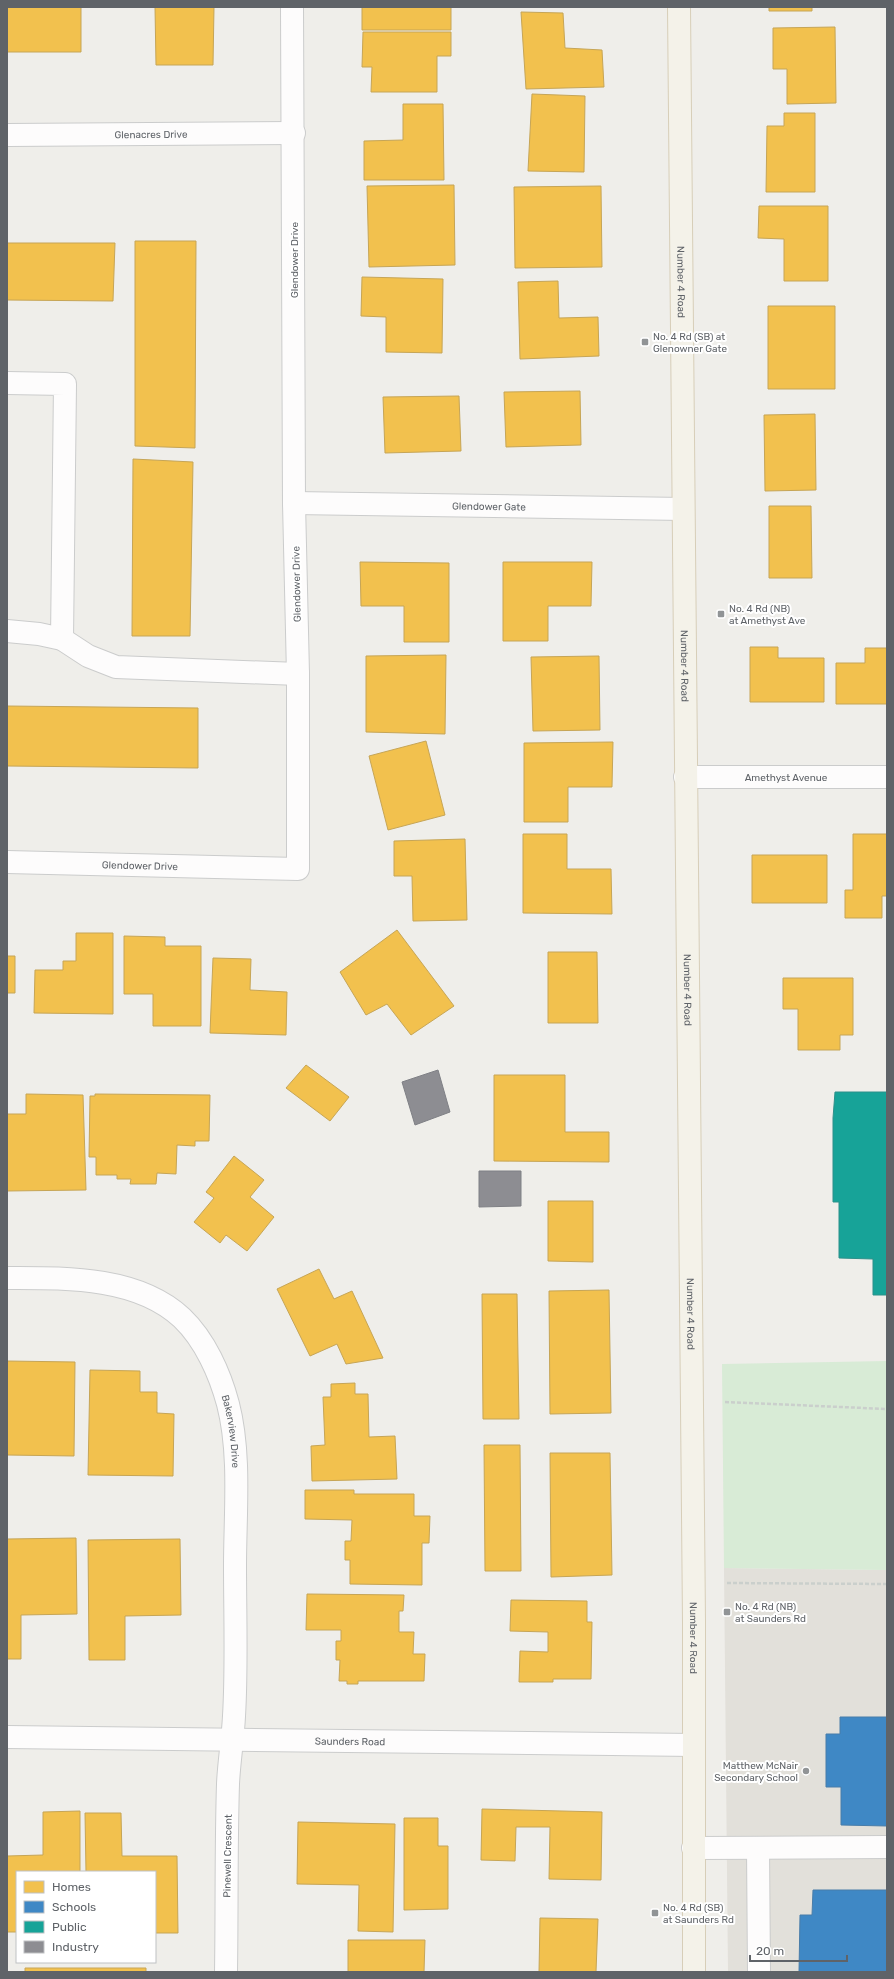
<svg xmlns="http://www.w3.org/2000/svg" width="894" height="1979" font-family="Rubik,sans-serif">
<rect width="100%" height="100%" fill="#efeeea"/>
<!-- education -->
<path fill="#e2e0da" d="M724,1568L887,1570V1972H728Z"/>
<!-- green -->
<path fill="#d8ebd6" d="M887,1361V1570L724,1568L722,1364Z"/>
<!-- homes -->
<path fill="#f2c14e" stroke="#c6a556" d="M7,7H81V52H7Z
M155,7H214L213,65H156Z
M362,7H451V30H362Z
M769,7H812V11H769Z
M521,12L563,13L565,48L602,50L604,87L526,89Z
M835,27L836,103L787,104V69H773V28Z
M363,32H451V56H437V92H371L372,67H362Z
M532,94L585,96L584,172L528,171Z
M403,104H443L444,180H364V141L403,140Z
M784,113H815V192H766L767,126H784Z
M454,185L455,265L369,267L367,186Z
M601,186L602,267L515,268L514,187Z
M759,206H828V281H784V239L758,238Z
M135,241H196L195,448L135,446Z
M7,243H115L113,301L7,300Z
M362,277L443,279L442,353L386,352V317L361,316Z
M558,281L559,318L598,317L599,356L520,359L518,282Z
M768,306H835V389H768Z
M580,391L581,445L506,447L504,392Z
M459,396L461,451L385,453L383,397Z
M815,414L816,490L765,491L764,415Z
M133,459L193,462L190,636H132Z
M769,506H811L812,578H769Z
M360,562L449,563V642H404V606H361Z
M503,562H592L591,606H548V641H503Z
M750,647H778V658H824V702H750Z
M865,648H887V704H836V663H865Z
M446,655L445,734L366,732V656Z
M599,656L600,730L533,731L531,657Z
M7,706L198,708V768L7,766Z
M426,741L445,815L388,830L369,756Z
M613,742L612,787H568V822H524V743Z
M523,834H567V869H611L612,914L523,913Z
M853,834H887V896H882V918H845V890H853Z
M465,839L467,920L413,921L412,876H394V841Z
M752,855H827V903H752Z
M397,930L454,1006L411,1035L387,1004L366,1015L340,972Z
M76,933H113V1014L34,1013L35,970H63V961H76Z
M124,936L165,937V946H201V1026H153V994H124Z
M548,952H597L598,1023H548Z
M7,956H15V993H7Z
M213,958L251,959L250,990L287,992L286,1035L210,1033Z
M783,978H853V1035H840V1050H798V1009H783Z
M306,1065L349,1097L330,1121L286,1088Z
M494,1075H565V1132H609V1162L494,1161Z
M26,1094L83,1095L86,1190L7,1191V1114H26Z
M95,1094L210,1095L209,1141H195V1146L177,1145L176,1174L157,1173L156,1184H130L131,1179H117V1175H96V1157H89L90,1096H95Z
M234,1156L264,1180L250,1197L274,1217L247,1251L226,1235L220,1243L194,1222L214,1198L206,1192Z
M548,1201H593V1262L548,1261Z
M319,1269L334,1299L352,1291L383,1358L346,1364L337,1344L310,1356L277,1289Z
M609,1290L611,1413L550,1414L549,1291Z
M482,1294H517L519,1419H483Z
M7,1361L75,1362L74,1456L7,1455Z
M90,1370L140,1371V1392H157V1413L174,1414L173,1476L88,1475Z
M355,1383V1394H368L369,1437L395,1436L397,1479L312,1481L311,1446L325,1445L323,1397H331V1384Z
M484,1445H520L521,1571H485Z
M550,1453H610L612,1575L551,1577Z
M305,1490H354V1494H414V1516H430L429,1543H422V1585L350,1584V1560H345V1541H351L352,1520L305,1519Z
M76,1538L77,1614L21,1615V1659H7V1539Z
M180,1539L181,1615L125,1616V1660H89L88,1540Z
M307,1594L404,1595L403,1611H399V1632H414L413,1654H425L424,1681H358V1684H347V1681H339L340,1660H336V1641H341V1630H306Z
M511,1600L587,1601V1622H592L591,1679H553V1682H519L520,1651L548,1652V1632L510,1631Z
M482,1809L602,1812L601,1880L549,1879L550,1827H516L515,1861L481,1860Z
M80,1811V1872H17V1932H7V1856L43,1855V1812Z
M85,1813H121L122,1856H177L178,1933H155V1872H86Z
M404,1818H438V1846H448V1909L404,1910Z
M298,1822L395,1824L393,1932L358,1931L359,1885L297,1884Z
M540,1918L598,1919L596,1972H539Z
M348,1940H425L424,1972H348Z
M25,1968H146V1972H25Z"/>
<!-- schools -->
<path fill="#3f88c5" stroke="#497da9" d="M840,1717H887V1826L841,1825V1787H826V1734H840Z
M813,1890H887V1972H799L800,1915H812Z"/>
<!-- public -->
<path fill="#17a398" stroke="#2d908a" d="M835,1092H887V1295H873V1259L839,1258V1202H833V1118Z"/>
<!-- industry -->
<path fill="#8d8d92" stroke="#7f8085" d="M438,1070L450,1112L415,1125L402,1082Z
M479,1171H521V1206L479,1207Z"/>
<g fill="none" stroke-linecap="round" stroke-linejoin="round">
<defs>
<g id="minor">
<path id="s1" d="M7,135L294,133"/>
<path d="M7,383L65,384L62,639"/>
<path id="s2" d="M294,503L683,509"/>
<path d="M7,631L39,634L62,639L88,656L116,667L298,674"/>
<path id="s3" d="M685,777H887"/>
<path id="s4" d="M7,862L298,869V674L294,503L292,7"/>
<path id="s5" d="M7,1278C64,1278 137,1276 182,1318C205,1340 220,1374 228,1404C241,1454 235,1514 235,1566C235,1616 237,1666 234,1716C233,1738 229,1761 228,1784C226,1846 227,1909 226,1972"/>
<path id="s6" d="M7,1737L694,1745"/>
<path d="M693,1848L887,1847"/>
<path d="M758,1848L759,1972"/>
</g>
<g id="major">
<path id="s7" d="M679,7L694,1622V1972"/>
</g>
</defs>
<!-- minor casing -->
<use href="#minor" stroke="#cbcccc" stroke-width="24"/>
<!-- major casing -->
<use href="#major" stroke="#d7ceb8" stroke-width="24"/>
<!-- path -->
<path stroke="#cacfcc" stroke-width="2.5" stroke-dasharray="4 2" stroke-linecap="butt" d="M725,1402L887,1409
M727,1583L887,1584"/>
<!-- minor -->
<use href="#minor" stroke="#fdfcfc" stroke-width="22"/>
<!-- major -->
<use href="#major" stroke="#f4f2e9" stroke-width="22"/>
</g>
<!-- markers -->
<g fill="#919496" stroke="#fff" stroke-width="1.5">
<rect x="641" y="338" width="8" height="8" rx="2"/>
<rect x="717" y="610" width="8" height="8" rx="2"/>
<rect x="723" y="1608" width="8" height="8" rx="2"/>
<circle cx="806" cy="1771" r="4"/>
<rect x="651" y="1909" width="8" height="8" rx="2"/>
</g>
<g text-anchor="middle" stroke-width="4" stroke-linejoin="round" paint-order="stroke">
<!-- street labels -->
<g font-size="10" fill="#5f6368" stroke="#fff">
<text dy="4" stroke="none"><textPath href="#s1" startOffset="144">Glenacres Drive</textPath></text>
<text transform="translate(294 260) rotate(-90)" y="4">Glendower Drive</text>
<text dy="4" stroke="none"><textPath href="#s7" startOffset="275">Number 4 Road</textPath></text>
<text dy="4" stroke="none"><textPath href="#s2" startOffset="195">Glendower Gate</textPath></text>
<text transform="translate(296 584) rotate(-91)" y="4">Glendower Drive</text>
<text dy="4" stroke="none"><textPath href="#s7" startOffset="659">Number 4 Road</textPath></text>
<text dy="4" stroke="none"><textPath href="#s3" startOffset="101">Amethyst Avenue</textPath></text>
<text dy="4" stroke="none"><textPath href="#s4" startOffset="133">Glendower Drive</textPath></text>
<text dy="4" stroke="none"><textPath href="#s7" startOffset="983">Number 4 Road</textPath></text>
<text dy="4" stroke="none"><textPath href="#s7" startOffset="1307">Number 4 Road</textPath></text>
<text dy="4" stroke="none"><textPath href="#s5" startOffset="310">Bakerview Drive</textPath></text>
<text dy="4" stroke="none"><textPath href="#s7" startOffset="1631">Number 4 Road</textPath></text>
<text dy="4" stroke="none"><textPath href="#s6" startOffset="343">Saunders Road</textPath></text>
<text transform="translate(227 1856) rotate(-89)" y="4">Pinewell Crescent</text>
</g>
<!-- poi labels -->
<g font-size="10" fill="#5f6368" stroke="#fff" text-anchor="start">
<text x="653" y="340">No. 4 Rd (SB) at<tspan x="653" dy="12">Glenowner Gate</tspan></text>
<text x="729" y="612">No. 4 Rd (NB)<tspan x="729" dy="12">at Amethyst Ave</tspan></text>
<text x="735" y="1610">No. 4 Rd (NB)<tspan x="735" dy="12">at Saunders Rd</tspan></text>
<text x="798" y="1769" text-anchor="end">Matthew McNair<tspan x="798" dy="12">Secondary School</tspan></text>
<text x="663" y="1911">No. 4 Rd (SB)<tspan x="663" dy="12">at Saunders Rd</tspan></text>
</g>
</g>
<!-- border -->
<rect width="894" height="1979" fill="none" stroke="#5f6368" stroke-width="16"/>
<!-- legend -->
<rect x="16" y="1871" width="140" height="92" fill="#ffffff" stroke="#bfc1c3"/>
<rect x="24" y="1881" width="20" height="12" fill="#f2c14e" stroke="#bfc1c3"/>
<text x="52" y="1891" font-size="12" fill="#5f6368">Homes</text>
<rect x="24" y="1901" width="20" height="12" fill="#3f88c5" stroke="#bfc1c3"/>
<text x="52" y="1911" font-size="12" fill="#5f6368">Schools</text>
<rect x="24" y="1921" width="20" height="12" fill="#17a398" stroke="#bfc1c3"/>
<text x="52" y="1931" font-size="12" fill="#5f6368">Public</text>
<rect x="24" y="1941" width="20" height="12" fill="#8d8d92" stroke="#bfc1c3"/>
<text x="52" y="1951" font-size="12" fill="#5f6368">Industry</text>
<!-- scale -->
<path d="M750 1955v6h97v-6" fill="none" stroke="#5f6368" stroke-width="2"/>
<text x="756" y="1955" font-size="12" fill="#5f6368" stroke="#ffffff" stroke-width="3" paint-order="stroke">20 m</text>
</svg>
